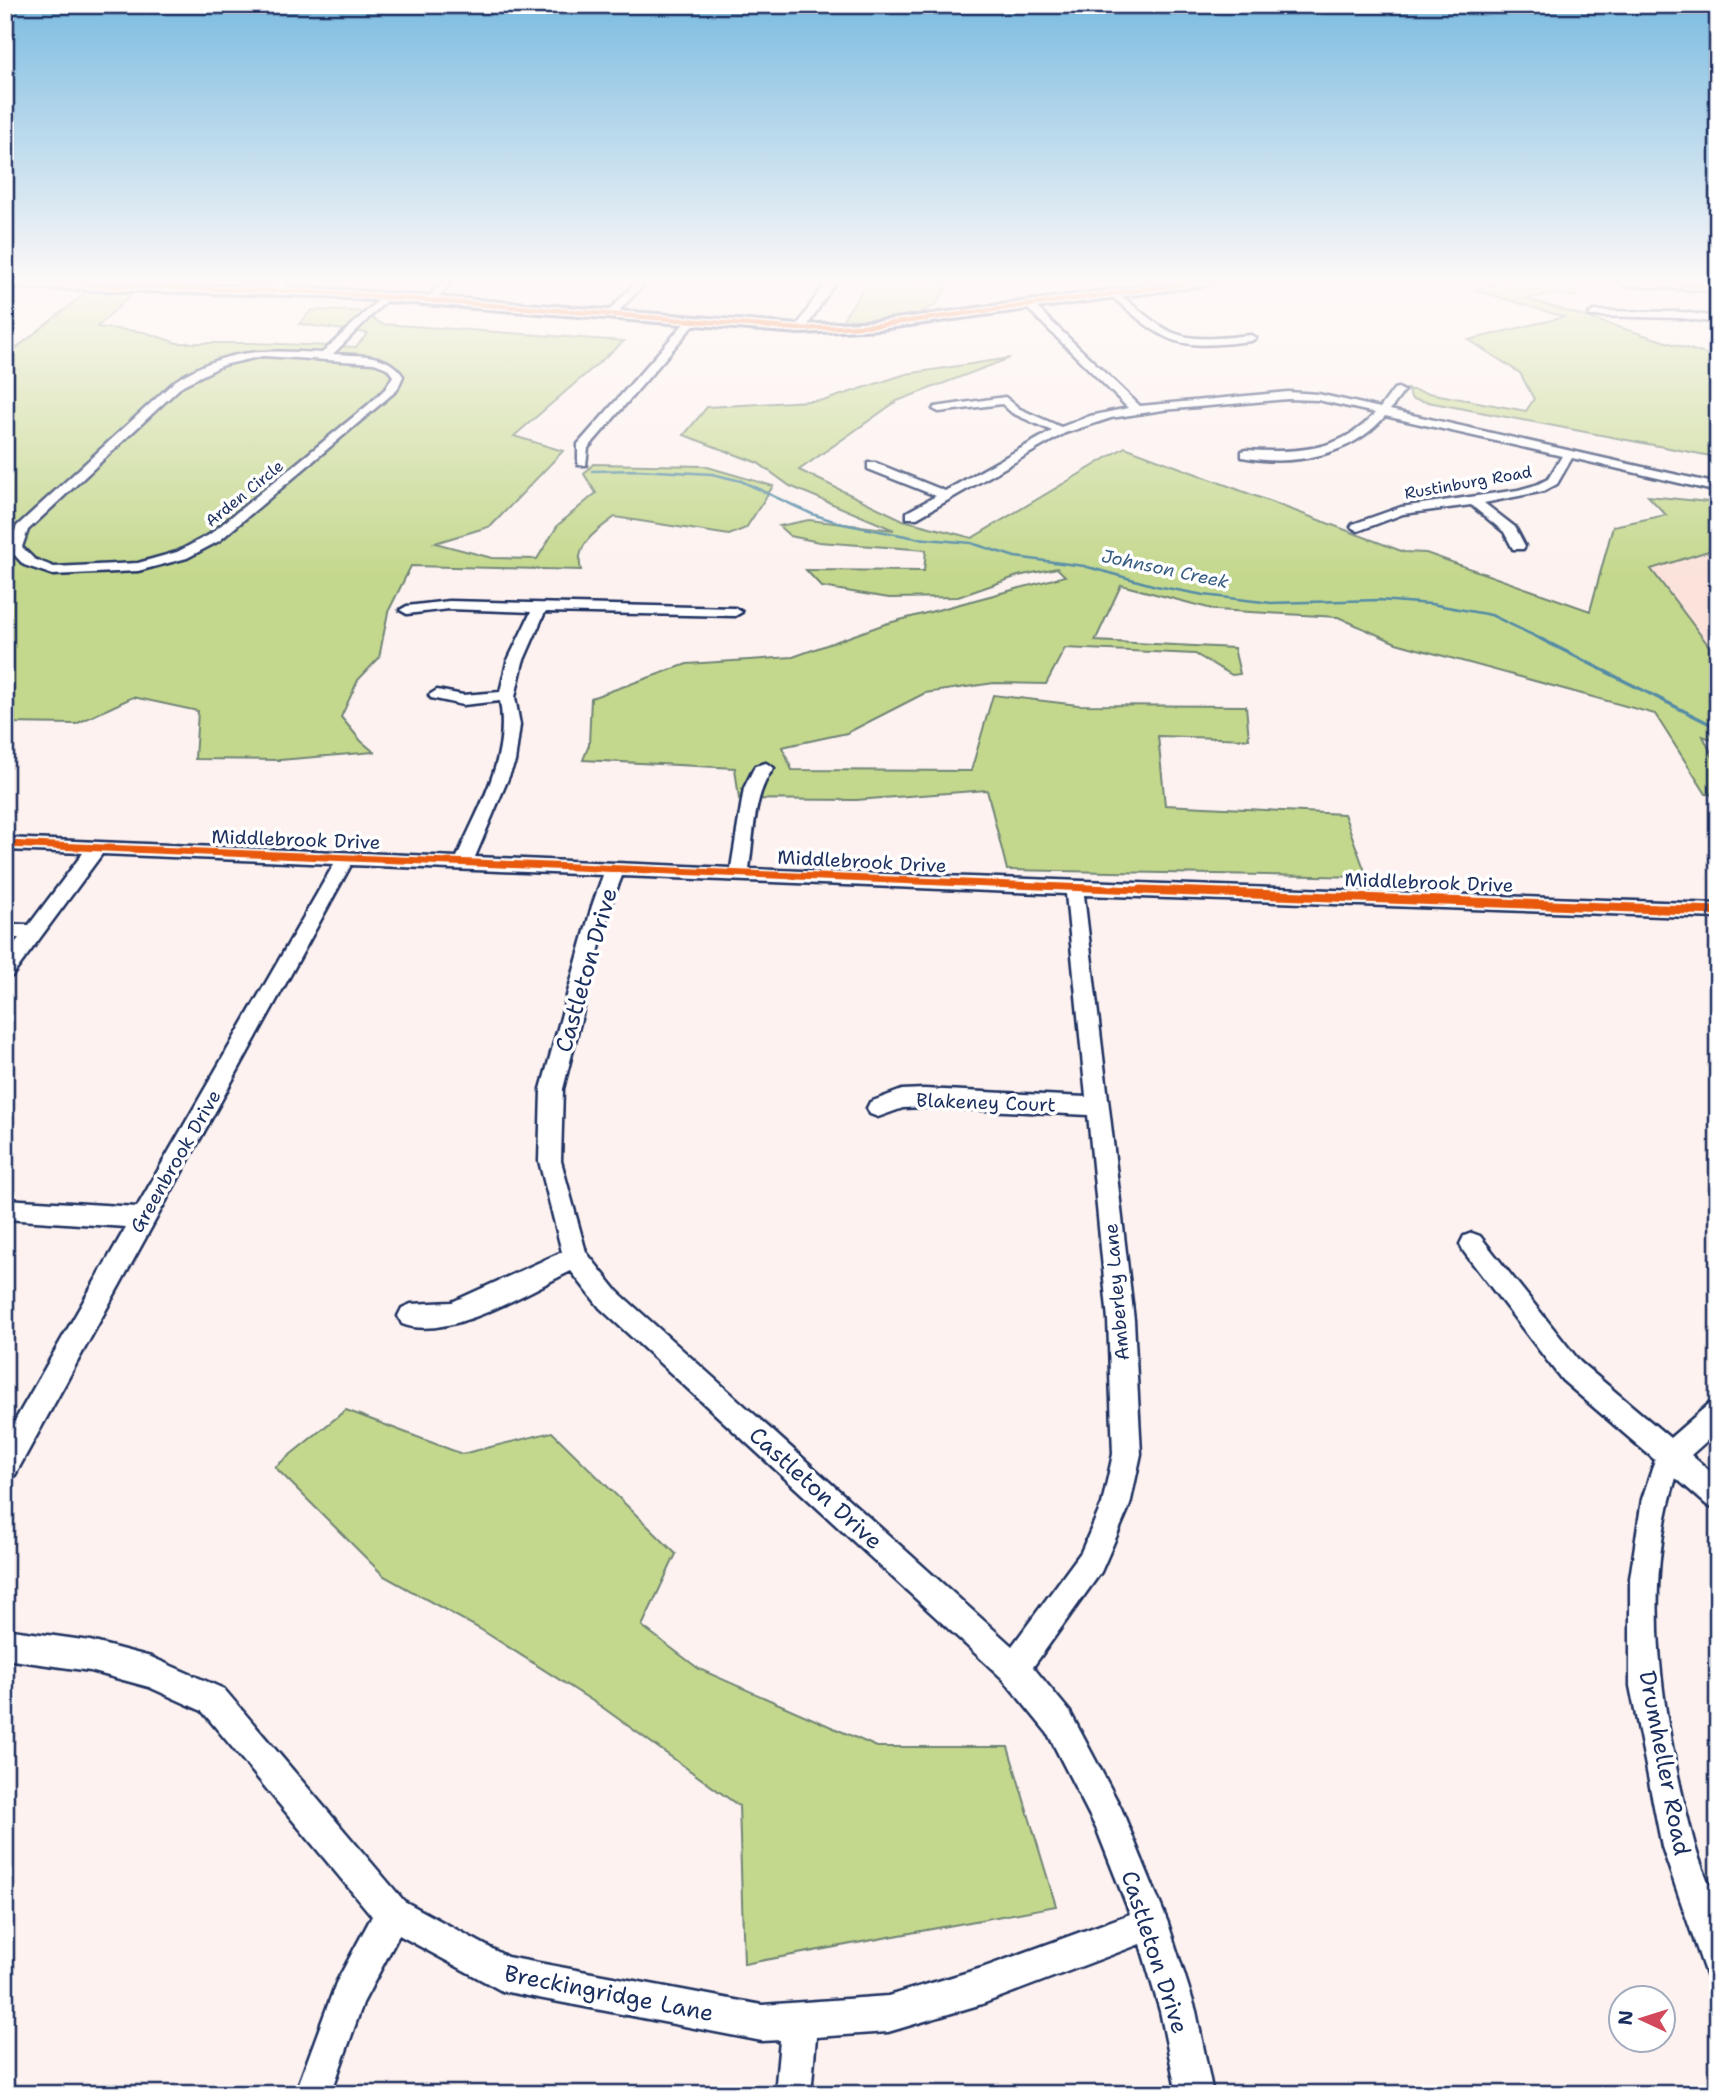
<svg xmlns="http://www.w3.org/2000/svg" width="1723" height="2099" font-family="'Shantell Sans',sans-serif">
<rect width="100%" height="100%" fill="#fdf2ef"/>
<filter id="ink" filterUnits="userSpaceOnUse"><feTurbulence type="fractalNoise" baseFrequency=".0143" numOctaves="2"/><feDisplacementMap in="SourceGraphic" scale="14" xChannelSelector="R" yChannelSelector="G"/><feConvolveMatrix kernelMatrix="1 2 1 2 8 2 1 2 1" color-interpolation-filters="sRGB"/></filter>
<g filter="url(#ink)">
<!-- built -->
<path fill="#fbe3db" d="M1718,548V658L1651,569Z"/>
<!-- green -->
<path fill="#c4d88d" stroke="#708476" stroke-width="2" d="M869,281H955L948,283L937,304L916,315L838,326Z
M1505,281H1571L1577,296L1548,294L1528,299L1718,358V430L1711,456L1412,399L1407,389L1526,411L1534,399L1520,373L1469,340L1564,317L1476,290Z
M87,292L133,293L97,327L144,332L177,343H253L356,347L368,333L299,324L312,310L358,311L382,324L624,341L514,436L563,451L491,526L435,543L492,558L537,559L558,525L596,493L584,474L593,464L704,466L773,486L746,528L729,535L615,517C596,531 574,545 581,570L411,566L388,612L379,658L358,680L341,717L361,741L374,752L280,760L195,759L198,711L133,697L76,724L5,723V436L10,432H5V357Z
M1010,358L897,401L799,470L903,520L972,538L1125,447L1404,552L1426,553L1590,611L1613,526L1666,515L1648,496L1718,503V548L1651,569L1718,658V742L1703,736L1718,768V795L1706,794L1655,714L1396,643L1338,617L1216,610L1121,585L1095,641L1234,648L1240,674L1232,675L1195,654L1065,648L1046,684L994,683L925,693L847,733L782,747L792,770L971,771L993,695L1078,705L1246,706L1249,739L1158,736L1165,805L1344,814L1367,877L1007,870L987,790L856,800L739,799L735,768L583,760L589,745L591,698L687,664L793,657L885,624L1065,576L1057,568L1018,576L958,597L889,598L822,587L806,570L924,571L926,550L819,542L790,536L779,526L809,520L894,530L790,486L758,463L684,435L707,407L826,400L906,374Z
M346,1410L462,1454L552,1432L676,1554L642,1626L699,1669L877,1747H1008L1056,1906L744,1964L739,1806L602,1707L480,1629L384,1576L275,1467Z"/>
<g fill="none" stroke-linecap="round" stroke-linejoin="round">
<!-- stream-far1 -->
<path stroke="#548ba6" stroke-width="2.5" d="M592,471L639,470L712,474L741,481L812,514L843,524L916,538L971,543L1015,557L1084,566L1156,586L1204,595L1271,603L1379,600L1431,604L1491,615L1545,641"/>
<!-- stream -->
<path stroke="#548ba6" stroke-width="3.5" d="M1541,639L1718,728"/>
<defs>
<path id="minor" d="M279,281H290L278,292H272V288Z
M442,281H452L434,302H428L426,300Z
M637,281H647L614,316H608V312Z
M826,281H836L804,331H796L795,329Z
M1111,292H1117C1174,339 1175,343 1251,335L1256,338L1251,341C1173,350 1169,345 1111,296Z
M386,293L391,296L333,354C359,356 387,352 403,376L397,390L219,541L187,558L138,571L53,575L24,565L8,548L17,526L175,381C226,348 264,350 322,353ZM263,356L374,363L387,368L393,376L386,388L368,405L209,535L177,552L138,563L54,567L34,559L22,547L28,530L183,385L223,365Z
M1026,303H1032L1140,406L1288,392L1318,394L1380,408L1394,389L1398,388L1404,391L1390,410L1718,484V492L1572,458L1557,484L1544,491L1484,503L1515,527L1525,546L1523,549H1513L1504,532L1471,505L1403,514L1358,531L1351,527L1353,524L1401,507L1518,490L1536,485L1548,479L1562,456L1385,416C1352,456 1291,467 1242,457V451L1246,450C1294,453 1342,452 1375,413L1318,400L1288,399L1163,410L1111,418L1065,433L917,518H907V512L936,496L868,469V463H876L945,491L1052,431L1012,413L1002,404L939,412L933,409L935,407L1005,397L1020,409L1061,427L1090,416L1128,408L1026,307Z
M1594,311L1681,312L1718,317V323L1681,318L1591,316L1589,314Z
M688,319L697,321L588,448L586,465H578V444Z
M449,601L735,608L742,612L735,616L545,612L523,662L515,697L520,725L515,762L475,857L731,868L744,788L755,766L766,763L774,768C753,793 754,836 749,869L1718,904V918L1084,895L1134,1320L1141,1454L1130,1505L1101,1572L1033,1667L1070,1712L1121,1808L1168,1923L1196,2011L1213,2094H1177L1160,2011L1140,1944L982,2004L888,2032L816,2037L811,2094H775L780,2040L762,2041L502,1991L399,1935L363,2003L331,2094H295L336,1983L372,1916L202,1711L149,1687L90,1671L5,1659V1629L90,1641L151,1657L224,1689L404,1901L507,1957L762,2005L888,1996L982,1968L1130,1914L1097,1830L1048,1734L1003,1679L600,1308L571,1271C529,1291 448,1342 402,1324L398,1316L402,1308L411,1304L452,1302L562,1252L539,1161L541,1089L592,906L603,875L351,865L15,1475L5,1479V1438L126,1227L5,1219V1199L137,1207L334,864L102,854L12,976L5,978V956L19,938H5V924L29,925L83,853L5,850V838L457,857C479,806 510,759 500,701L463,705L431,698L429,695L437,690L463,695L500,692L507,662L531,612L449,609L407,614L400,610L407,606ZM622,876L1066,894L1086,1097L924,1089L902,1090L870,1102L867,1108L870,1114L878,1117L903,1108L924,1107L1088,1115L1108,1320L1113,1454L1102,1504L1081,1552L1012,1646L618,1292L586,1252L561,1161L563,1089L610,906Z
M1472,1233L1480,1236L1580,1362L1670,1438L1709,1404L1718,1400V1431L1691,1455L1718,1478V1510L1708,1506L1676,1478C1639,1597 1664,1728 1695,1846C1701,1868 1713,1889 1718,1911C1722,1933 1718,1958 1718,1980L1706,1975L1662,1847L1630,1686V1578L1642,1499L1655,1460L1562,1380L1464,1252L1460,1244L1464,1236Z"/>
<path id="major" d="M5,281L320,288L800,325L880,321L1178,281H1212L1206,285L880,329L800,333L320,296L5,287Z
M1619,281L1718,283V291L1625,285Z"/>
</defs>
<!-- minor casing -->
<use href="#minor" stroke="#1b2f5e" stroke-width="5"/>
<!-- major casing -->
<use href="#major" stroke="#1b2f5e" stroke-width="6"/>
<!-- minor -->
<use href="#minor" fill="#fff" fill-rule="evenodd"/>
<!-- major -->
<use href="#major" fill="#fff" fill-rule="evenodd"/>
<defs>
<path id="cycleway-far2" d="M1625,281L1718,287
M5,283L320,292L800,329L880,325L1206,281"/>
<path id="cycleway-far1" d="M5,844L1189,892"/>
<path id="cycleway" d="M1141,890L1718,911"/>
</defs>
<!-- cycleway-far2 casing -->
<use href="#cycleway-far2" stroke="#fff" stroke-width="7"/>
<!-- cycleway-far1 casing -->
<use href="#cycleway-far1" stroke="#fff" stroke-width="10"/>
<!-- cycleway casing -->
<use href="#cycleway" stroke="#fff" stroke-width="13"/>
<!-- cycleway-far2 -->
<use href="#cycleway-far2" stroke="#e8590c" stroke-width="4.5"/>
<!-- cycleway-far1 -->
<use href="#cycleway-far1" stroke="#e8590c" stroke-width="7"/>
<!-- cycleway -->
<use href="#cycleway" stroke="#e8590c" stroke-width="9"/>
</g>
</g>
<!-- sky -->
<linearGradient id="sky" x2="0" y2="1"><stop stop-color="#7cbce1"/><stop offset="0.49" stop-color="#fef9f8"/><stop offset="1" stop-color="#fef9f8" stop-opacity="0"/></linearGradient>
<rect width="1723" height="575" fill="url(#sky)"/>
<g text-anchor="middle" stroke-width="7" stroke-linejoin="round" paint-order="stroke">
<!-- far-street labels -->
<g font-size="16" fill="#1b2f5e" stroke="#fff">
<text transform="translate(1468 482) rotate(-10)" y="6">Rustinburg Road</text>
<text transform="translate(244 493) rotate(-39)" y="6">Arden Circle</text>
</g>
<!-- far-water labels -->
<g font-size="18" font-style="italic" fill="#385d82" stroke="#fff">
<text transform="translate(1165 569) rotate(12)" y="6">Johnson Creek</text>
</g>
<!-- street labels -->
<g font-size="19" fill="#1b2f5e" stroke="#fff">
<text transform="translate(296 839) rotate(2)" y="7">Middlebrook Drive</text>
<text transform="translate(862 861) rotate(3)" y="7">Middlebrook Drive</text>
<text transform="translate(1429 882) rotate(2)" y="7">Middlebrook Drive</text>
<text transform="translate(986 1102) rotate(2)" y="7">Blakeney Court</text>
<text transform="translate(175 1161) rotate(-60)" y="7">Greenbrook Drive</text>
<text transform="translate(1116 1292) rotate(-95)" y="7">Amberley Lane</text>
</g>
<!-- near-street labels -->
<g font-size="23" fill="#1b2f5e" stroke="#fff">
<text transform="translate(586 970) rotate(-74)" y="8">Castleton Drive</text>
<text transform="translate(816 1488) rotate(42)" y="8">Castleton Drive</text>
<text transform="translate(1665 1763) rotate(79)" y="8">Drumheller Road</text>
<text transform="translate(1155 1952) rotate(72)" y="8">Castleton Drive</text>
<text transform="translate(609 1993) rotate(11)" y="8">Breckingridge Lane</text>
</g>
</g>
<!-- margin -->
<rect width="1723" height="2099" fill="none" stroke="#fff" stroke-width="28"/>
<rect x="14" y="14" width="1695" height="2071" fill="none" stroke="#1b2f5e" stroke-width="2.5" filter="url(#ink)"/>
<!-- north arrow -->
<g transform="translate(1642 2019) rotate(274)"><circle r="33" fill="#ffffff" stroke="#a4acbf" stroke-width="2"/>
<path d="M0-5L12 26L0 18L-12 26Z" fill="#d1495b"/>
<text y="-10" font-size="19" font-weight="bold" text-anchor="middle" fill="#1b2f5e">N</text>
</g>
</svg>
